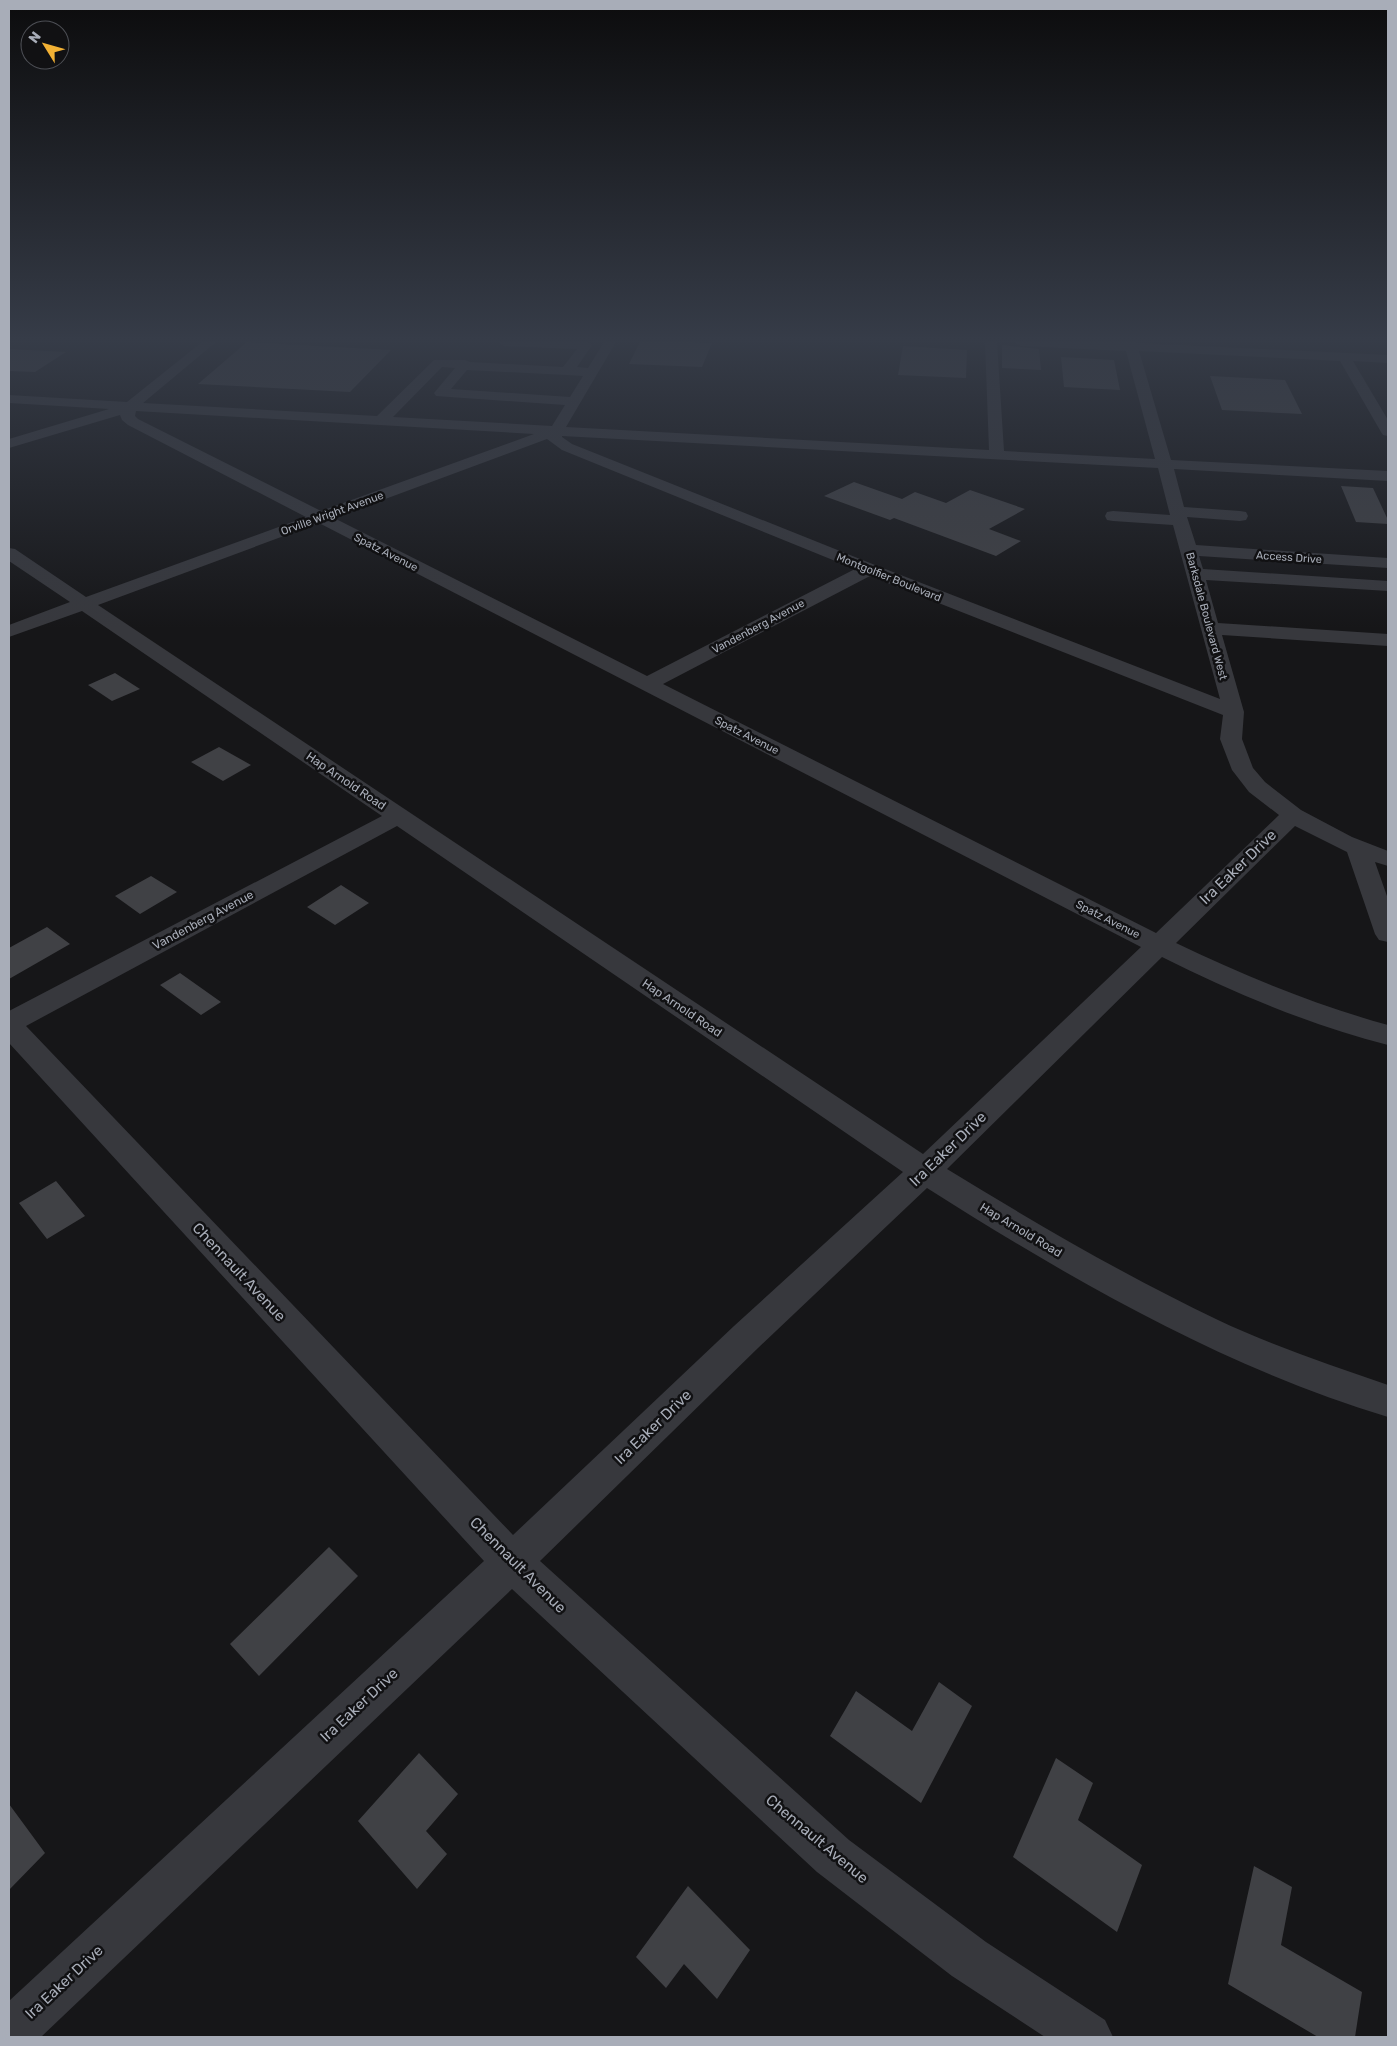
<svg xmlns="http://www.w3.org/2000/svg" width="1397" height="2046" font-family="Rubik,sans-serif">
<rect width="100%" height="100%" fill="#161618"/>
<!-- building -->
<path fill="#404145" d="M247,342L391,350L350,392L198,384Z
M640,342H691L712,343L702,367L629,364Z
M1002,345L1039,349L1041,370L1002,368Z
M903,346L967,350L966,378L898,375Z
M9,349L66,352L35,372L9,371Z
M1061,357L1114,360L1120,390L1064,387Z
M1210,376L1285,380L1302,414L1222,410Z
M854,482L902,499L915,492L946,503L970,490L1025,509L989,529L1021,541L996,556L894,518L890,520L824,496Z
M1341,486L1373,488L1388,520V524L1356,522Z
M115,673L140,689L112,701L88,685Z
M219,747L251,765L223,781L191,762Z
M151,876L177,892L140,914L115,896Z
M341,885L369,903L335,925L307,907Z
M47,927L70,944L9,979V948Z
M180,973L221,1002L201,1015L160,985Z
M56,1181L85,1216L47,1239L19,1203Z
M329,1547L358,1576L259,1676L230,1644Z
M939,1682L972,1706L921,1803L830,1736L856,1691L912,1731Z
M419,1753L458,1794L426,1831L447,1854L417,1889L358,1821Z
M1056,1758L1093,1783L1078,1820L1142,1865L1117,1932L1013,1857Z
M9,1804L45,1853L9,1890Z
M1254,1866L1292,1887L1281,1945L1362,1992L1355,2037H1318L1228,1984Z
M688,1886L750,1950L717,1999L684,1964L666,1988L636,1957Z"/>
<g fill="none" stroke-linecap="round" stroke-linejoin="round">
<!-- minor -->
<path fill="#37383d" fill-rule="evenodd" d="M202,342H216L143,403L377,416L434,360H465L470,362L563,367L577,349L504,346L498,342H588L592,345L577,367L588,368L604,342H616L566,427L989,450L985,342H997L1004,451L1155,459L1126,351L1022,346L1017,345L1016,342H1136L1137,343L1388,355V363L1353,361L1388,420V436L1383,435L1381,432L1340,361L1139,351L1171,460L1388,471V481L1174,469L1184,507L1240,511L1246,512L1248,516L1246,520L1240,521L1187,517L1196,545L1388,558V568L1199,556L1203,569L1388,581V591L1206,580L1218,623L1388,634V646L1222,635L1244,712L1242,739L1253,768L1265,782L1301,810L1352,837L1388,851V866L1375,862L1388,899V942L1379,940L1375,934L1347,852L1295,826L1176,943C1245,976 1315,1005 1388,1025V1045C1310,1025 1234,993 1162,957L947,1169C1035,1223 1124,1275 1218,1320C1273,1346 1331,1365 1388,1385V1417C1223,1367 1072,1280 927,1188L758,1348L540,1561L849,1840L986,1942L1105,2020L1113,2037H1045L952,1976L817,1872L512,1589L41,2037H9V2001L484,1561L9,1043V1011L382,816L82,611L9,637V625L70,602L9,561V548L15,549L86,597L306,517L128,425L122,420L120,415L9,448V439L109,409L9,403V395L127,402ZM442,367L455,368L434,393L436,396L565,405L552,426L393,417ZM467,370L567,375L583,376L570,397L451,389ZM136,411L534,434L321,511L138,419L135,416ZM562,436L1158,468L1170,515L1113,511L1107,512L1105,516L1107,520L1113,521L1173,525L1220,699L875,565L572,444L562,437ZM547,439L562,450L855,569L647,676L334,518ZM319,523L1141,947L923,1154L98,605ZM870,576L1223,715L1220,739L1232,770L1249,792L1279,815L1156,933L663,684ZM397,826L903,1172L734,1326L513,1535L26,1026Z"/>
</g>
<!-- sky -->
<linearGradient id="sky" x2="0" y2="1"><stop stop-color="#0c0c0d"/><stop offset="0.54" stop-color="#363c48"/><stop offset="1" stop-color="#363c48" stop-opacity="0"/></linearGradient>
<rect width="1397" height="628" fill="url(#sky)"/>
<g text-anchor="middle" stroke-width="5" stroke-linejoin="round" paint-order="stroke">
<!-- far-street labels -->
<g font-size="11" fill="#a8adb8" stroke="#111113">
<text transform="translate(332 513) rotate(-20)" y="4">Orville Wright Avenue</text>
<text transform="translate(386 552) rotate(27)" y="4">Spatz Avenue</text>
<text transform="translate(1289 557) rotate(4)" y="4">Access Drive</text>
<text transform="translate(889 577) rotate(22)" y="4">Montgolfier Boulevard</text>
<text transform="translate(1207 616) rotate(75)" y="4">Barksdale Boulevard West</text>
<text transform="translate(758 626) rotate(-28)" y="4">Vandenberg Avenue</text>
<text transform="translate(747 735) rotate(27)" y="4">Spatz Avenue</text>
<text transform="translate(1108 919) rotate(27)" y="4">Spatz Avenue</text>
</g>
<!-- street labels -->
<g font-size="12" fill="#a8adb8" stroke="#111113">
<text transform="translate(346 781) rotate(34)" y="4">Hap Arnold Road</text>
<text transform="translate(203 920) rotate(-28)" y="4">Vandenberg Avenue</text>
<text transform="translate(682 1008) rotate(34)" y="4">Hap Arnold Road</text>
<text transform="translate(1021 1230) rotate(31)" y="4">Hap Arnold Road</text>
</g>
<!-- near-street labels -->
<g font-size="15" fill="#a8adb8" stroke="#111113">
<text transform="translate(1238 867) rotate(-44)" y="5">Ira Eaker Drive</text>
<text transform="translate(948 1149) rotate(-44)" y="5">Ira Eaker Drive</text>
<text transform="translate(239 1272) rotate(47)" y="5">Chennault Avenue</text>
<text transform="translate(653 1427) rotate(-44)" y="5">Ira Eaker Drive</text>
<text transform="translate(518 1565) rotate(45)" y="5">Chennault Avenue</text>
<text transform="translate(359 1705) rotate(-43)" y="5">Ira Eaker Drive</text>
<text transform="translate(817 1839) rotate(40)" y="5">Chennault Avenue</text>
<text transform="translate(64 1982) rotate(-43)" y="5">Ira Eaker Drive</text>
</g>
</g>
<!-- border -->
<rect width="1397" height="2046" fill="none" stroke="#a8adb8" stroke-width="20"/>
<!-- north arrow -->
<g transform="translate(45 45) rotate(307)"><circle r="24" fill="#111113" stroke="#4d4f55"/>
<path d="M0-4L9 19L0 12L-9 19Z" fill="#f2b134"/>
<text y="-8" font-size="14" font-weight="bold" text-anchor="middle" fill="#a8adb8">N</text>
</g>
</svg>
